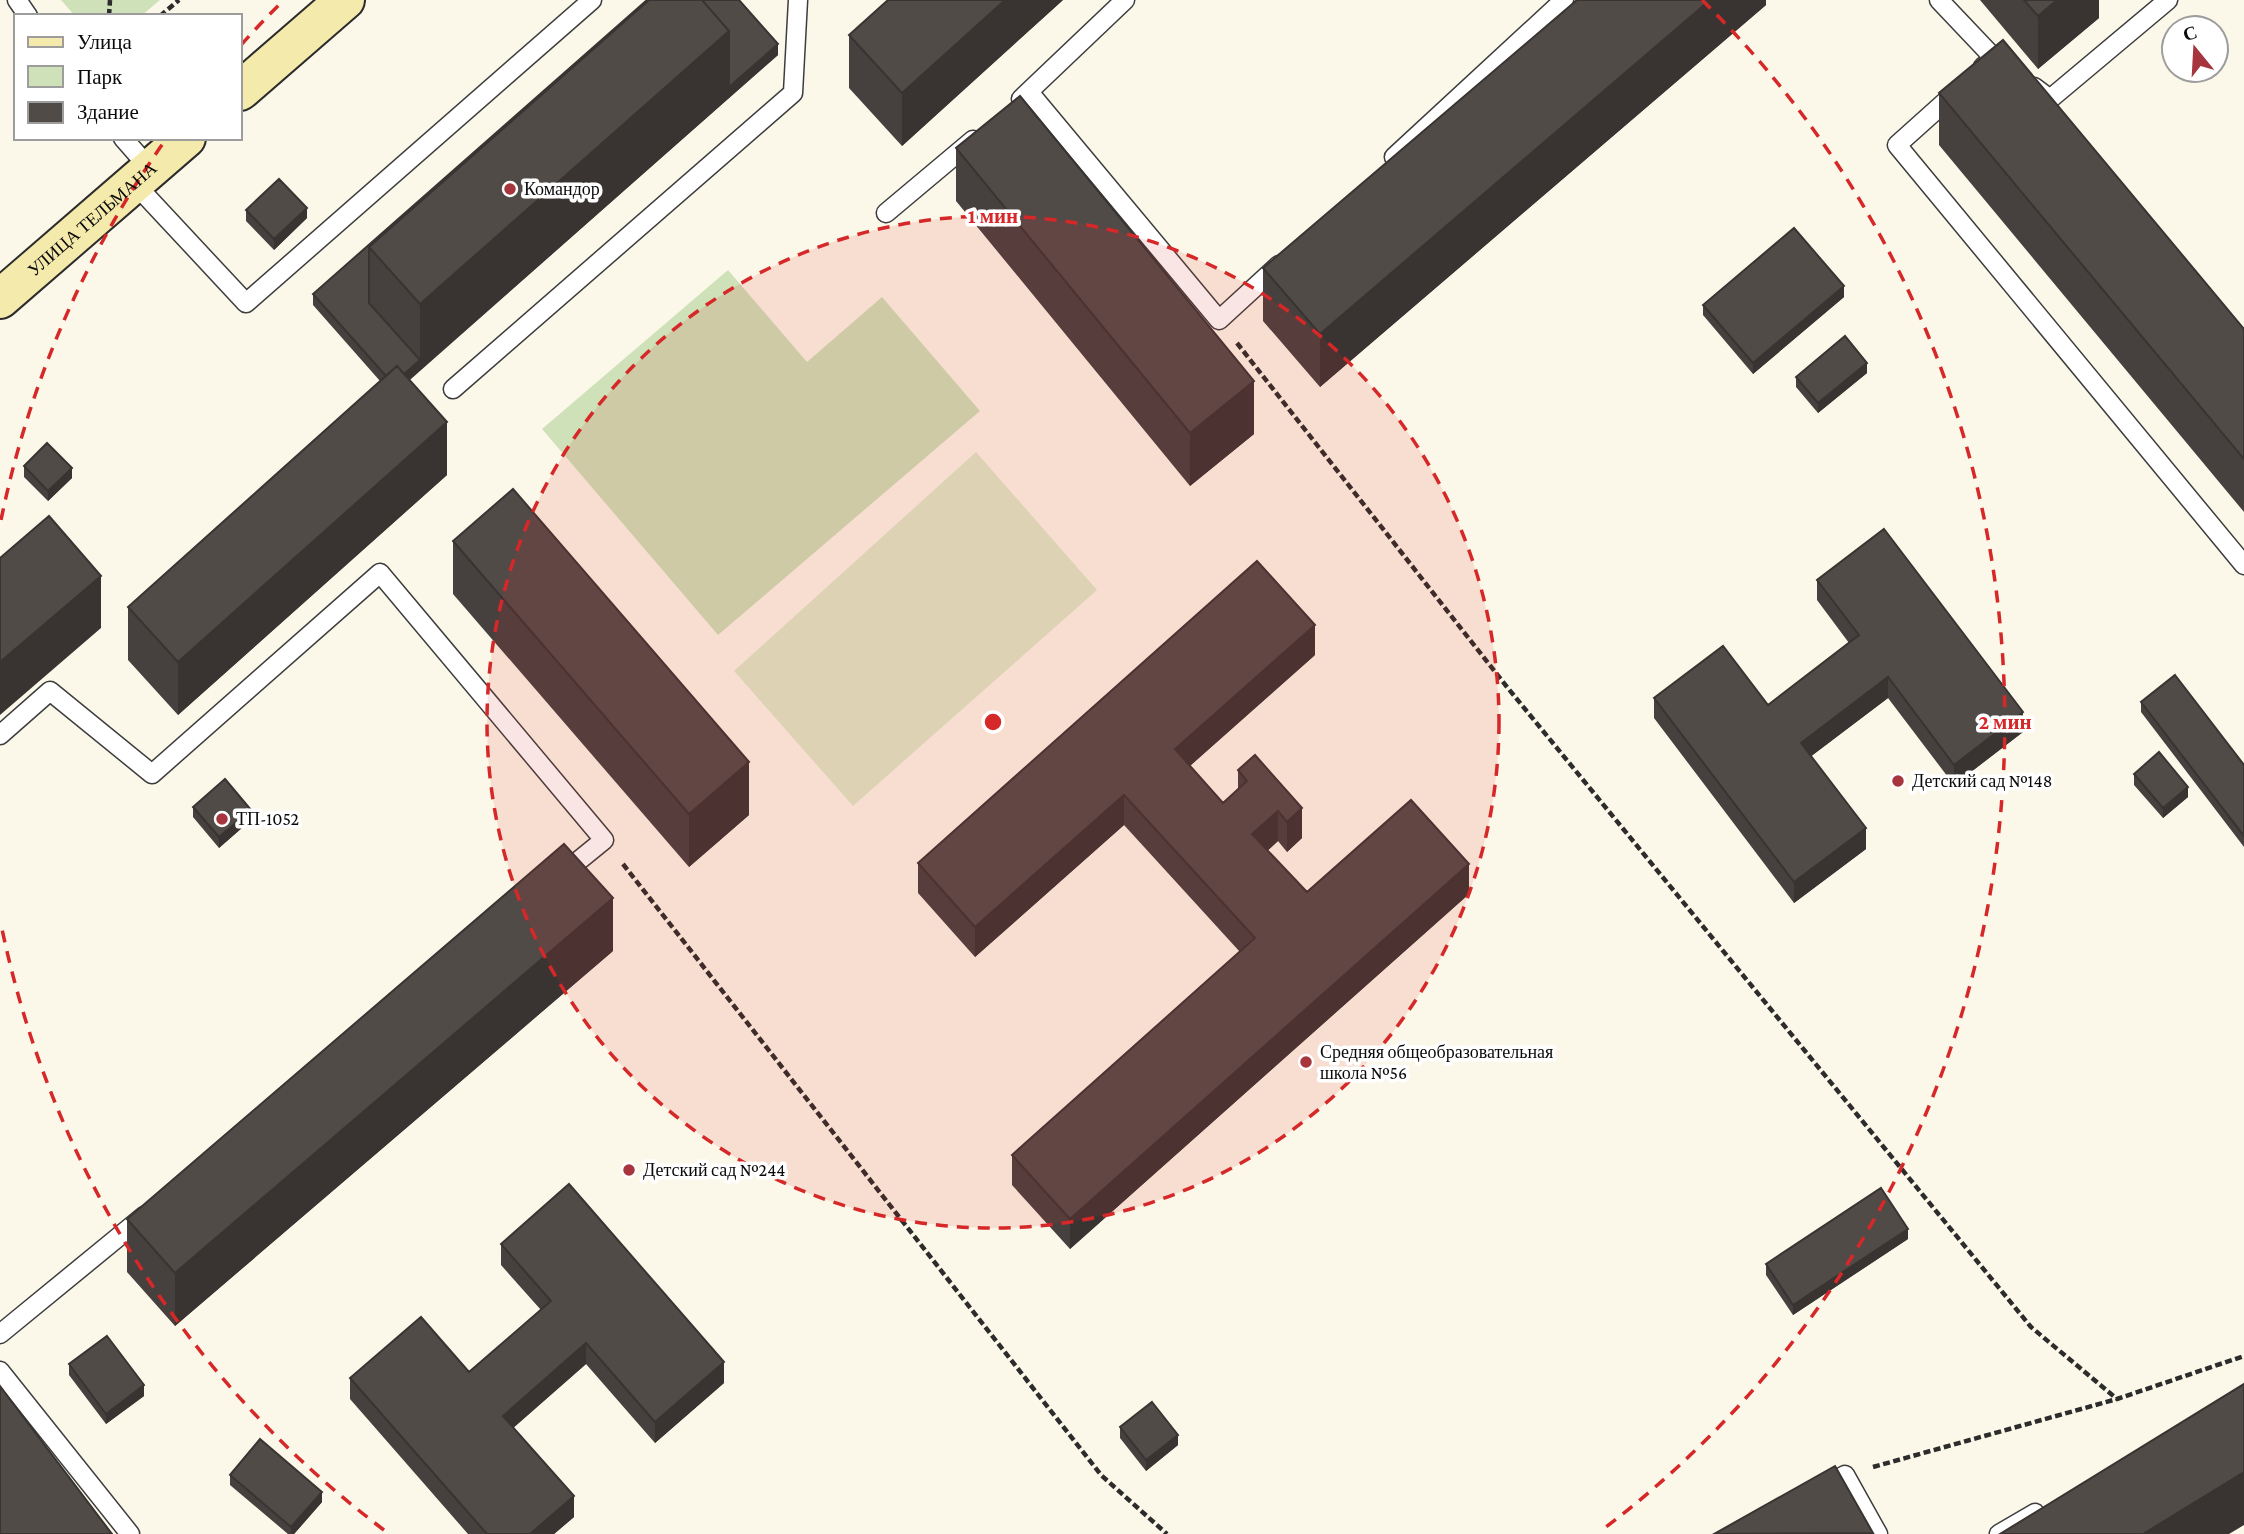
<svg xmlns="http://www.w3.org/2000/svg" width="2244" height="1534" font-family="'Crimson Pro',serif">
<rect width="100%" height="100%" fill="#fcf8e9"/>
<!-- park -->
<path fill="#cfe1b8" d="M61,0H160L141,16H75Z
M728,270L807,362L882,297L980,411L718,635L542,429Z"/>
<!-- pitch -->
<path fill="#dfeac8" d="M976,452L1097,590L853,806L734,671Z"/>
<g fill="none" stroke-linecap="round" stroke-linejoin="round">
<defs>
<path id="lane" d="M17,0L28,16
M1939,0L1994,58L1983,67
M2034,87L2050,99L2168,0
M1029,92L1219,320L1279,265
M1955,93L1897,145L2244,565
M1021,99L1125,0
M123,138L151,170
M1394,157L1564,0
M135,184L246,303L592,0
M886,213L973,140
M453,389L793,93L798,0
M0,735L50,691L152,774L380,573L604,840L561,875
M0,1334L144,1216
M0,1371L130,1534
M1820,1488L1845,1475L1878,1534
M1999,1534L2035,1513"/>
<g id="secondary">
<path d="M240,91L345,0"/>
<path id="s1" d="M0,299L186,138"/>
</g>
</defs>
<!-- lane casing -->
<use href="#lane" stroke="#3d3d3d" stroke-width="21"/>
<!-- secondary casing -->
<use href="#secondary" stroke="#2c2c2c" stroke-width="42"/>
<!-- path -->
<path stroke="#2c2c2c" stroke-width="4.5" stroke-dasharray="7 3.5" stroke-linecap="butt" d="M109,16L110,0
M160,16L179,0
M1237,343L1507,687L2031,1327L2117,1399
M623,864L1101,1475L1167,1534
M1873,1467L2117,1399L2244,1356"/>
<!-- lane -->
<use href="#lane" stroke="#fff" stroke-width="18"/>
<!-- secondary -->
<use href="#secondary" stroke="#f4eaac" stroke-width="38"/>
</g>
<!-- wall -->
<path fill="#46403e" d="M647,0L778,55L409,380L447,475L178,715L128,660V607L380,381L313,305V294Z
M1063,0L902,146L849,88V35Z
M1766,0V5L1320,387L1263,321V268Z
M1980,0H2099V18L2038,69Z
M1939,93L2244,329V512L1939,145Z
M956,148L1254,434L1190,486L956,201Z
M246,210L307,218L274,250L246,221Z
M1844,297L1753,374L1703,315V305Z
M1867,373L1818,413L1796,387V377Z
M24,466L72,478L48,501L24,477Z
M453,541L749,815L689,867L453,594Z
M1817,580L2023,732L1954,785L1888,698L1811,756L1866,849L1794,903L1654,718V698L1768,705L1849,643L1817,600Z
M1315,655L1190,766L1223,803L1238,790V770L1255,755L1302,838L1287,852L1278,841L1267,851L1307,892L1469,894L1070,1249L1012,1185V1155L1240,952L1124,825L975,957L918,893V863Z
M2141,702L2244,765V847L2141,712Z
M2134,774L2188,797L2163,818L2134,785Z
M193,807L251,820L219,848L193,817Z
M613,951L175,1326L127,1272V1219Z
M1908,1239L1793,1315L1766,1275V1264Z
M501,1244L724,1383L655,1443L586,1364L513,1428L574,1517L554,1534H468L350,1399V1378L469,1372L541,1310L501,1265Z
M69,1364L144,1396L106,1424L69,1375Z
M1120,1427L1178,1445L1146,1471L1120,1438Z
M230,1475L322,1502L294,1534H288L230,1485Z"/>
<!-- shaded-wall -->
<path fill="#393432" d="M1005,0H1063L902,146V93Z
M1710,0H1766V5L1320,387V334Z
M2057,0H2099V18L2038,69V16Z
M729,31V98L420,371V304Z
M778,44V55L729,98V87Z
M307,208V218L274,250V239Z
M1844,286V297L1753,374V363Z
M420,360V371L393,395V384Z
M1867,363V373L1818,413V403Z
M1254,381V434L1190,486V433Z
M447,422V475L178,715V662Z
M72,468V478L48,501V491Z
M101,576V628L0,715V662Z
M1315,625V655L1175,779V749Z
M1888,677V698L1801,764V743Z
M2023,712V732L1954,785V765Z
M749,762V815L689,867V814Z
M2188,787V797L2163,818V808Z
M1124,795V825L975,957V927Z
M1302,808V838L1287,852V822Z
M251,810V820L219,848V837Z
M1278,811V841L1252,865V834Z
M1866,828V849L1794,903V882Z
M1469,864V894L1070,1249V1219Z
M613,898V951L175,1326V1273Z
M1908,1229V1239L1793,1315V1305Z
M586,1343V1364L503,1437V1416Z
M724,1362V1383L655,1443V1422Z
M144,1385V1396L106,1424V1414Z
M1178,1435V1445L1146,1471V1460Z
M2244,1472V1525L2229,1534H2143Z
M322,1492V1502L294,1534H291V1527Z
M574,1496V1517L554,1534H530Z"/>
<!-- building -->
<path fill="#514b48" stroke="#393432" stroke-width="2" d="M647,0H649L369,247V303L420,360L404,374L397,366L386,376L313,294Z
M649,0H702L729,31L420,304L369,247Z
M702,0H739L778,44L729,87V31Z
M888,0H1005L902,93L849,35Z
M1577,0H1710L1320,334L1263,268Z
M2024,0H2057L2038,16Z
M2003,40L2244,329V459L1939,93Z
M1020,96L1254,381L1190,433L956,148Z
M279,179L307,208L274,239L246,210Z
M1794,228L1844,286L1753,363L1703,305Z
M1845,336L1867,363L1818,403L1796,377Z
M397,366L447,422L178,662L128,607Z
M47,443L72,468L48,491L24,466Z
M513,489L749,762L689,814L453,541Z
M49,516L101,576L0,662V558Z
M1884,529L2023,712L1954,765L1888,677L1801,743L1866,828L1794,882L1654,698L1723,646L1768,705L1859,635L1817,580Z
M1257,561L1315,625L1175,749L1223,803L1247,781L1238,770L1255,755L1302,808L1287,822L1278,811L1252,834L1307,892L1411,800L1469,864L1070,1219L1012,1155L1255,938L1124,795L975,927L918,863Z
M2175,675L2244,765V836L2141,702Z
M2159,752L2188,787L2163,808L2134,774Z
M225,779L251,810L219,837L193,807Z
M564,844L613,898L175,1273L127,1219Z
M569,1184L724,1362L655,1422L586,1343L503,1416L574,1496L530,1534H487L350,1378L421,1317L469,1372L551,1301L501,1244Z
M1881,1188L1908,1229L1793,1305L1766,1264Z
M107,1336L144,1385L106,1414L69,1364Z
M2244,1384V1472L2143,1534H2000Z
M0,1386L112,1534H0Z
M1152,1402L1178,1435L1146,1460L1120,1427Z
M260,1439L322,1492L291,1527L230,1475Z
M1835,1466L1873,1533L1714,1534Z"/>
<!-- distance rings -->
<circle cx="993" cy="722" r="506" fill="#d62828" fill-opacity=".12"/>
<g fill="none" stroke="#d62828" stroke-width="3.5" stroke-dasharray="12 9">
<circle cx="993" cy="722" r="506"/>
<path d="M384 1530A1012 1012 0 0 1 1 924M1 520A1012 1012 0 0 1 164 142M241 45A1012 1012 0 0 1 284 0M1702 0A1012 1012 0 0 1 1602 1530"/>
</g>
<!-- markers -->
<g fill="#a6353e" stroke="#fff" stroke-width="2.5">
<circle cx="510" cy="189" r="7"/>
<circle cx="1898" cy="781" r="7"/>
<circle cx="222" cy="819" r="7"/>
<circle cx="1306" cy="1062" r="7"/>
<circle cx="629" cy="1170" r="7"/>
</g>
<g text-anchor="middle" stroke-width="7" stroke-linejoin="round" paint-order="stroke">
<!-- poi labels -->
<g font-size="18" fill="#0a0a0a" stroke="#fff" text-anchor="start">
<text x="524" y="195">Командор</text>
<text x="1912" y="787">Детский сад №148</text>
<text x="236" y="825">ТП-1052</text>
<text x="1320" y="1058">Средняя общеобразовательная<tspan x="1320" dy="21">школа №56</tspan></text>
<text x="643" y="1176">Детский сад №244</text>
</g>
<!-- street labels -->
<g font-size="18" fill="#0a0a0a" stroke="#fff">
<text dy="6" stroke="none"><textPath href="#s1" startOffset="122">УЛИЦА ТЕЛЬМАНА</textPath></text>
</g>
</g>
<circle cx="993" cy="722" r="10" fill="#d62828" stroke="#fff" stroke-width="3.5"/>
<g font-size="21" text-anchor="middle" font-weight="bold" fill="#d62828" stroke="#fff" stroke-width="7" stroke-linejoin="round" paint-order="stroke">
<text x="993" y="223">1 мин</text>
<text x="2005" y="729">2 мин</text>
</g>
<!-- legend -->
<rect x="14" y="14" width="228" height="126" fill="#ffffff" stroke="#9d9d9d" stroke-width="2"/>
<rect x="28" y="37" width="35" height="10" fill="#f4eaac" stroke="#9d9d9d" stroke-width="2"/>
<text x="77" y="49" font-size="21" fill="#0a0a0a">Улица</text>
<rect x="28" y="66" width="35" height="21" fill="#cfe1b8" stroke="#9d9d9d" stroke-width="2"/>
<text x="77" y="84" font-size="21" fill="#0a0a0a">Парк</text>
<rect x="28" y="102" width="35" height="21" fill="#514b48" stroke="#9d9d9d" stroke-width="2"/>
<text x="77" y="119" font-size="21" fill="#0a0a0a">Здание</text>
<!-- north arrow -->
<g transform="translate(2195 49) rotate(342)"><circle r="33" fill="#ffffff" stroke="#9d9d9d" stroke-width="2"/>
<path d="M0-5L12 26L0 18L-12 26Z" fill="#a6353e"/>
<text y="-10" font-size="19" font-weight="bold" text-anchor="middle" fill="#0a0a0a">С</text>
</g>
</svg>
